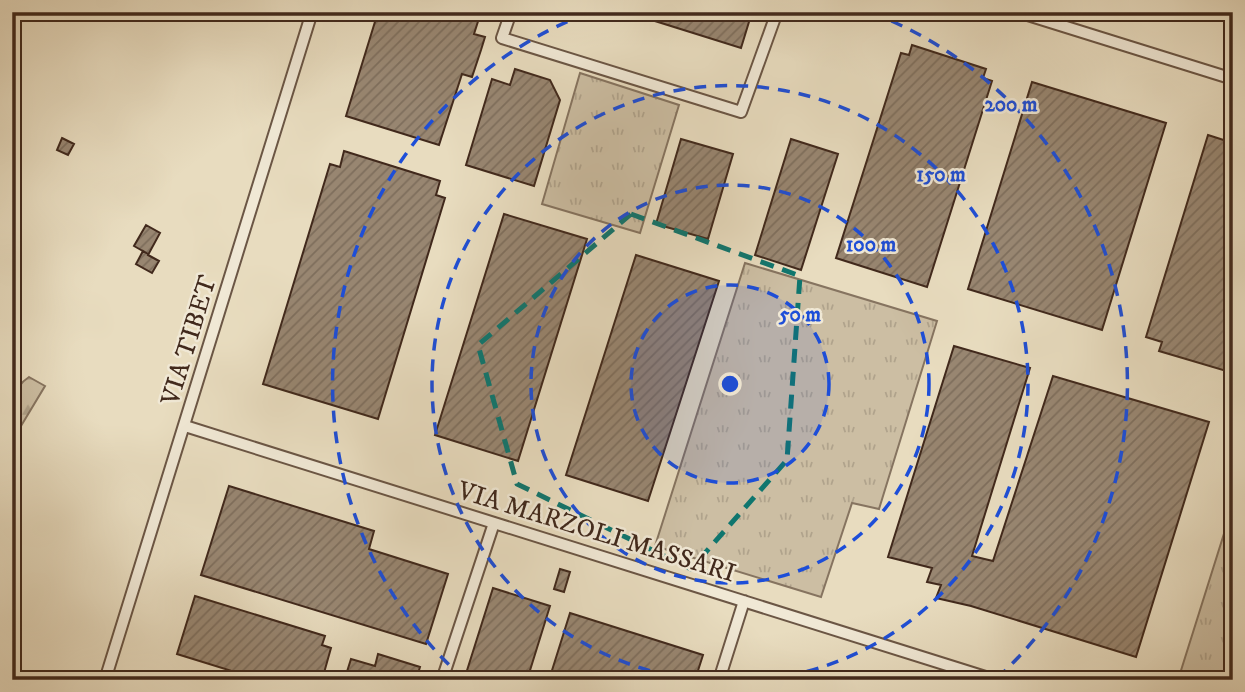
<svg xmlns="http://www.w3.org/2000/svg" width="1245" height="692" font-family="'IM FELL DW Pica',serif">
<defs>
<pattern id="grass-tufts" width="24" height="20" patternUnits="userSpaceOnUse" patternTransform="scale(1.75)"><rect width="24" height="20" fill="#ccbea3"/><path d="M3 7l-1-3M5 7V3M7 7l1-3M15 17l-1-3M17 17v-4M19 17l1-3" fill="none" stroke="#b0a38c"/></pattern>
<pattern id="forest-firs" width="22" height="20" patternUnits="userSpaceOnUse" patternTransform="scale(1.75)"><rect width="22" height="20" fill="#ccbea3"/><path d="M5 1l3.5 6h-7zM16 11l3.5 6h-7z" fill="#b0a38c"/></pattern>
<pattern id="building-hatch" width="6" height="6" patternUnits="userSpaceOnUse" patternTransform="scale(1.75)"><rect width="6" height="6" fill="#988671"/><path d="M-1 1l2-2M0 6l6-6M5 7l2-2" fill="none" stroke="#7e6e5c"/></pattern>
</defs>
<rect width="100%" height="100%" fill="#e8dcbf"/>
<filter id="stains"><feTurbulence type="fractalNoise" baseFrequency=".00286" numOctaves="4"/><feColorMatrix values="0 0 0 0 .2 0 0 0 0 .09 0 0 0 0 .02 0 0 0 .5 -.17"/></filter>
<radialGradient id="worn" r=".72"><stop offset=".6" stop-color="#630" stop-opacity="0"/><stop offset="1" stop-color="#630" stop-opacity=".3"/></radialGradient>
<!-- grass -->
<path fill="url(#grass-tufts)" stroke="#867460" stroke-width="2" d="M580,73L679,105L640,233L542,204Z
M745,263L937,321L879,509L852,503L821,597L655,546Z
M1233,505V680H1178Z"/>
<!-- forest -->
<path fill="url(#forest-firs)" stroke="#867460" stroke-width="2" d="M29,377L45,386L12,441C12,418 7,391 29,377Z"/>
<!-- building -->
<path fill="url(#building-hatch)" stroke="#41291c" stroke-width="2" d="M378,12H481L474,34L485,37L481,50L472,77L462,74L439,145L346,116Z
M658,12H752L741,48L655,21Z
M912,45L986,69L983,78L992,81L927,287L836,258L901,53L909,55Z
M515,69L550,80L560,100L534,186L466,165L492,79L510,85Z
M1032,82L1166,123L1102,330L968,289Z
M1208,135L1233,143V373L1159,351L1162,342L1146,337Z
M62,138L74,144L68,155L57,150Z
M681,139L733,154L708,239L656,224Z
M791,139L838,154L801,270L755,255Z
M344,151L440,181L436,195L445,198L378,419L263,384L330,164L340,167Z
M504,214L587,239L518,461L435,435Z
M146,225L160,233L148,255L159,261L152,273L136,264L143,251L148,254L134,246Z
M636,255L719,281L648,501L566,475Z
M954,346L1030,368L972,556L993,561L1053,376L1209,422L1136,657L971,606L936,598L941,585L927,582L932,568L888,557Z
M229,486L374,531L369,549L448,574L426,644L201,575Z
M560,569L570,572L564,592L554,589Z
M493,588L550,606L527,680H464Z
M195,596L325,636L322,645L331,648L322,680H261L177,654Z
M570,613L703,655L695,680H549Z
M378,654L420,667L416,680H360L346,675L351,659L375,666Z"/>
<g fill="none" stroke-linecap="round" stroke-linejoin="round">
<defs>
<path id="street" d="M511,12L502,38L741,112L777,12
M1018,12L1233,79
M185,426L995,680
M105,680L312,12
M442,680L494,523
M719,680L744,601"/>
</defs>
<!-- street casing -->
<use href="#street" stroke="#6b5645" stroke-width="14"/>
<!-- street -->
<use href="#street" stroke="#f0e8d5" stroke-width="10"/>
</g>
<!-- marked area -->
<path fill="none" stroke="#0f766e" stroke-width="5" stroke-dasharray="14 9" stroke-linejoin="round" d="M631,214L800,276L787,460L691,569L517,484L478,345Z"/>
<!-- distance rings -->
<circle cx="730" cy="384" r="99" fill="#1d4ed8" fill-opacity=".12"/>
<g fill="none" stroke="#1d4ed8" stroke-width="3.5" stroke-dasharray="12 9">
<circle cx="730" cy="384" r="99"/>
<circle cx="730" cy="384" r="199"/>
<path d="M691 679A298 298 0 1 1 769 679"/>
<path d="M464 679A397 397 0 0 1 588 13M872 13A397 397 0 0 1 996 679"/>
</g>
<g text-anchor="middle" stroke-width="5" stroke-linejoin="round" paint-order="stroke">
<!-- street labels -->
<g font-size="26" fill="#41291c" stroke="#f0e8d5">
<text transform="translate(188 340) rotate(-73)" y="9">VIA TIBET</text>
<text transform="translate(597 531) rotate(17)" y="9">VIA MARZOLI MASSARI</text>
</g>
</g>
<circle cx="730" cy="384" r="10" fill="#1d4ed8" stroke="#f0e8d5" stroke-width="3.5"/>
<g font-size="21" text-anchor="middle" font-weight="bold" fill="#1d4ed8" stroke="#f0e8d5" stroke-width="5" stroke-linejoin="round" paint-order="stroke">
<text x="1011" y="111">200 m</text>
<text x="941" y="181">150 m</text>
<text x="871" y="251">100 m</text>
<text x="800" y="321">50 m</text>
</g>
<!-- margin -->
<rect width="1245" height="692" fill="none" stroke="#e8dcbf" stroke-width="42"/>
<rect x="14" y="14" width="1217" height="664" fill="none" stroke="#41291c" stroke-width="3.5"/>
<rect x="21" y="21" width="1203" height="650" fill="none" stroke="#41291c" stroke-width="2"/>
<rect width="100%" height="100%" filter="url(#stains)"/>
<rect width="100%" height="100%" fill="url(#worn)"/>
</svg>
